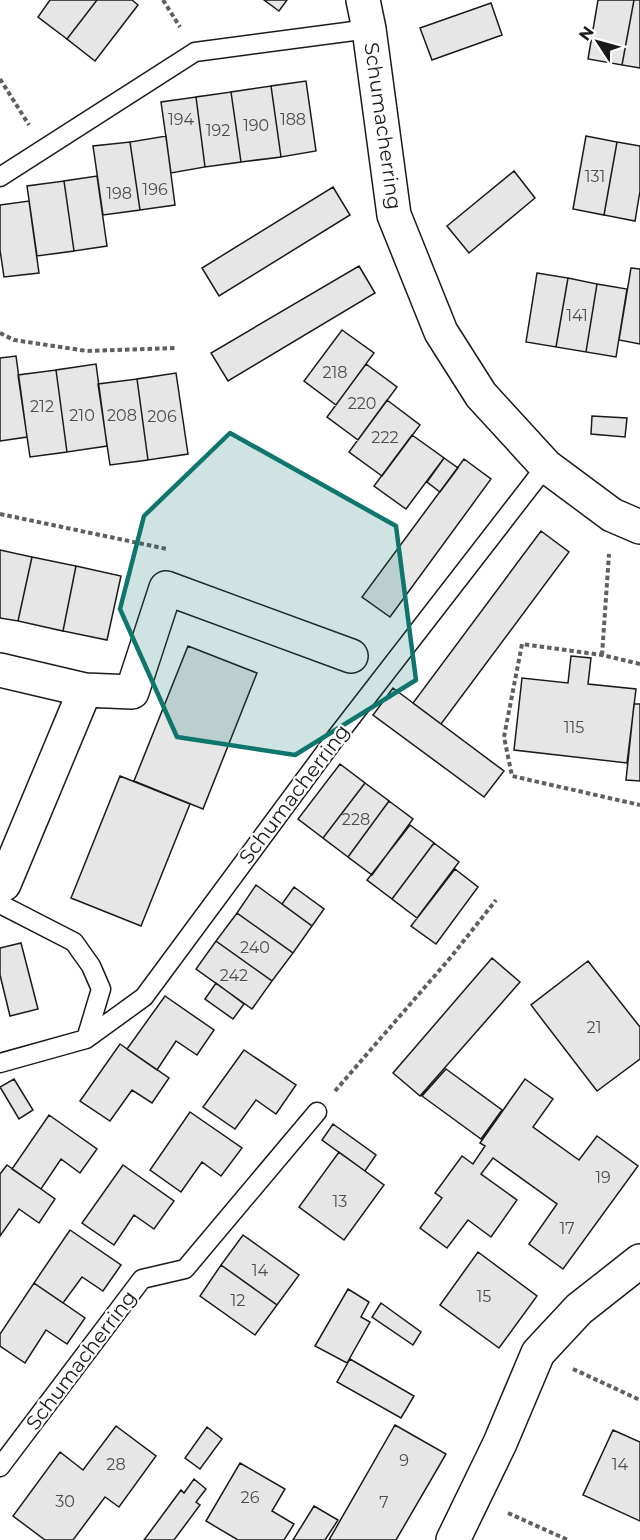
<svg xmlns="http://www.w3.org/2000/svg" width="640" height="1540" font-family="Montserrat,sans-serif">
<rect width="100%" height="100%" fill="#fff"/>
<!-- building -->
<path fill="#e6e6e6" stroke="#1a1a1a" stroke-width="1.5" d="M50,0H97L67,39L38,17Z
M97,0H132L138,5L95,61L67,39Z
M264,0H287L279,11Z
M598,0H634L622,65L588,59Z
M634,0H640V68L622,65Z
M491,3L502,35L432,60L420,28Z
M306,81L316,151L281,157L271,86Z
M271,86L281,157L241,162L231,92Z
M231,92L241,162L205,167L196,97Z
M196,97L205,167L171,173L161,102Z
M166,136L175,205L140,210L130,142Z
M586,136L617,142L604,215L573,209Z
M130,142L140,210L103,215L93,146Z
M617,142L640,146V191L635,221L604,215Z
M514,171L535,198L469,253L447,226Z
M97,176L107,246L74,251L64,181Z
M64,181L74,251L37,256L27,186Z
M333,187L350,215L219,296L202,268Z
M29,201L39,273L4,277L0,250V205Z
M359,266L375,293L228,381L211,353Z
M631,268L640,269V344L619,340Z
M537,273L568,278L556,347L526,342Z
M568,278L597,284L586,352L556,347Z
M597,284L627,289L616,357L586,352Z
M342,330L374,353L336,405L304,381Z
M16,356L27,437L0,441V358Z
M96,364L107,446L67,452L56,370Z
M366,364L397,387L358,440L327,417Z
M56,370L67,452L30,457L18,375Z
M176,373L188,454L148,460L137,379Z
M137,379L148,460L110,465L98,384Z
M387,400L420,425L382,476L349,452Z
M592,416L627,418L625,437L591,434Z
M412,435L444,458L406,509L374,486Z
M444,458L458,468L440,492L427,482Z
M464,459L491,479L390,617L362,597Z
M541,531L569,552L441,724L413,703Z
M0,550L32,557L18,621L0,618Z
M32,557L76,566L63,631L18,621Z
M76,566L121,576L107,640L63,631Z
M188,646L257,673L203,809L134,781Z
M571,656L591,658L588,684L636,689L627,763L514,750L522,678L568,683Z
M393,688L504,771L484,797L373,715Z
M634,704H640V781L626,780Z
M340,764L365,783L323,838L298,819Z
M120,776L190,804L141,926L71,898Z
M365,783L389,801L348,857L323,838Z
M389,801L413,819L372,875L348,857Z
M410,825L434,843L392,899L367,880Z
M434,843L459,862L417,918L392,899Z
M455,869L478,887L436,944L411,926Z
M256,885L312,926L293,953L237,913Z
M294,887L324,909L312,926L282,904Z
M237,913L293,953L272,981L216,941Z
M216,941L272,981L252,1009L196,969Z
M21,943L38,1009L10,1016L0,975V948Z
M492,958L520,982L420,1096L393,1073Z
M588,961L640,1027V1059L597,1091L531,1005Z
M216,983L244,1004L233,1019L205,999Z
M165,996L214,1030L197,1055L176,1041L157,1070L127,1049Z
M120,1044L169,1078L152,1103L132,1090L110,1121L80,1101Z
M244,1050L296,1085L276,1114L256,1100L235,1129L203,1107Z
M446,1069L502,1110L481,1139L422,1096Z
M14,1079L33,1110L19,1119L0,1087Z
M525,1079L553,1099L533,1127L579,1160L597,1136L638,1166L563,1269L529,1244L557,1204L493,1158L481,1174L517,1200L491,1237L468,1220L447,1248L420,1228L442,1198L435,1193L462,1156L473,1164L485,1146L480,1143Z
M190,1112L242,1148L221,1176L202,1162L181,1192L150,1170Z
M49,1115L97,1149L80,1173L61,1159L41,1189L12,1169Z
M333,1124L376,1155L365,1171L322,1140Z
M339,1152L384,1185L344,1240L299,1207Z
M7,1165L55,1199L39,1223L19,1209L0,1236V1174Z
M123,1165L174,1201L154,1229L134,1215L114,1245L82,1223Z
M70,1230L121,1265L103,1291L82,1277L63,1303L34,1283Z
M243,1235L299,1275L277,1305L221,1265Z
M478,1252L537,1296L499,1348L440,1305Z
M221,1265L277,1305L255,1335L200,1296Z
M34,1283L85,1318L67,1344L46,1330L25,1363L0,1346V1334Z
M348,1289L369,1302L361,1317L370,1322L347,1363L315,1346Z
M381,1303L421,1332L413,1345L372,1317Z
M350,1359L414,1396L401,1418L337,1382Z
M395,1425L446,1454L396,1540H329Z
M116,1426L156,1456L119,1507L105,1497L73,1540H45L13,1516L60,1452L83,1470Z
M207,1427L222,1439L200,1469L185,1458Z
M613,1430L640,1442V1521L583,1495Z
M240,1463L285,1489L272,1511L294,1524L284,1540H238L206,1521Z
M194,1479L206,1489L196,1502L200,1505L174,1540H144L181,1490L184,1493Z
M314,1506L338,1520L325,1540H293Z"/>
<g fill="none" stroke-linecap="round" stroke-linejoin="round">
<defs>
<path id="lane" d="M0,177L195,52L369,29
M0,904L74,942L91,966L101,989L86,1039
M0,1063L86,1039L144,997L337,736L546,466
M0,1467L142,1279L185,1269L317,1112"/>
<path id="street" d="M363,0L369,29L394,215L441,332L481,395L546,466L612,515L640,527
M0,670L85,690L4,884
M85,690L132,692L166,588L351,656
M453,1540L500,1443L538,1353L579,1309L640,1261"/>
</defs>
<!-- lane casing -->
<use href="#lane" stroke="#1a1a1a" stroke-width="21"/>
<!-- street casing -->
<use href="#street" stroke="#1a1a1a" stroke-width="36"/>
<!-- path -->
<path stroke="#5f5f5f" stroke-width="4" stroke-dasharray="4.5 3" stroke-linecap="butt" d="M163,0L180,27
M0,79L29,125
M0,333L14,340L87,351L177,348
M0,514L167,549
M602,655L609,554
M640,664L602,655L522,644L504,737L512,776L640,805
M335,1091L451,957L496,900
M573,1369L640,1400
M508,1513L568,1540"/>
<!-- lane -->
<use href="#lane" stroke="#fff" stroke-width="18"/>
<!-- street -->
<use href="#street" stroke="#fff" stroke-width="33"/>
</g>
<!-- marked area -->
<path fill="#0f766e" fill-opacity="0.2" stroke="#0f766e" stroke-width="4.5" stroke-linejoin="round" d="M230,433L396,526L416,680L295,755L177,737L120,609L144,516Z"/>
<g text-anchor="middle" stroke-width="4.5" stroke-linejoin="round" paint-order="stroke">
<!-- number labels -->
<g font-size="16" fill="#4d4d4d">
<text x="181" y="125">194</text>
<text x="293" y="125">188</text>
<text x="256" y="131">190</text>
<text x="218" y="136">192</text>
<text x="595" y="182">131</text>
<text x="155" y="195">196</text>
<text x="119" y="199">198</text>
<text x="577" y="321">141</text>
<text x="335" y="378">218</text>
<text x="362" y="409">220</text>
<text x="42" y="412">212</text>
<text x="82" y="421">210</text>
<text x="122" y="421">208</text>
<text x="162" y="422">206</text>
<text x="385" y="443">222</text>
<text x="574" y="733">115</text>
<text x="356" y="825">228</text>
<text x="255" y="953">240</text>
<text x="234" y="981">242</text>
<text x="594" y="1033">21</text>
<text x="603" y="1183">19</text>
<text x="340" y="1207">13</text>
<text x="567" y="1234">17</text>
<text x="260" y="1276">14</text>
<text x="484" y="1302">15</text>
<text x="238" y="1306">12</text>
<text x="404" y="1466">9</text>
<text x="116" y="1470">28</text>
<text x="620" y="1470">14</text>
<text x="250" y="1503">26</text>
<text x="65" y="1507">30</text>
<text x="384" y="1508">7</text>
</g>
<!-- street labels -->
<g font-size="20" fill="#1a1a1a" stroke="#fff">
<text transform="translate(383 126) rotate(82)" y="7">Schumacherring</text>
<text transform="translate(294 794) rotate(-53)" y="7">Schumacherring</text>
<text transform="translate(81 1360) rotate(-53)" y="7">Schumacherring</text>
</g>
</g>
<!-- north arrow -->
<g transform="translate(598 42) rotate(306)" stroke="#ffffff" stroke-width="4.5" paint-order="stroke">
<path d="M0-4.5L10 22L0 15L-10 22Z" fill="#1a1a1a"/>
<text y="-9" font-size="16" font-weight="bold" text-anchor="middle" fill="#1a1a1a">N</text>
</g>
</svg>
